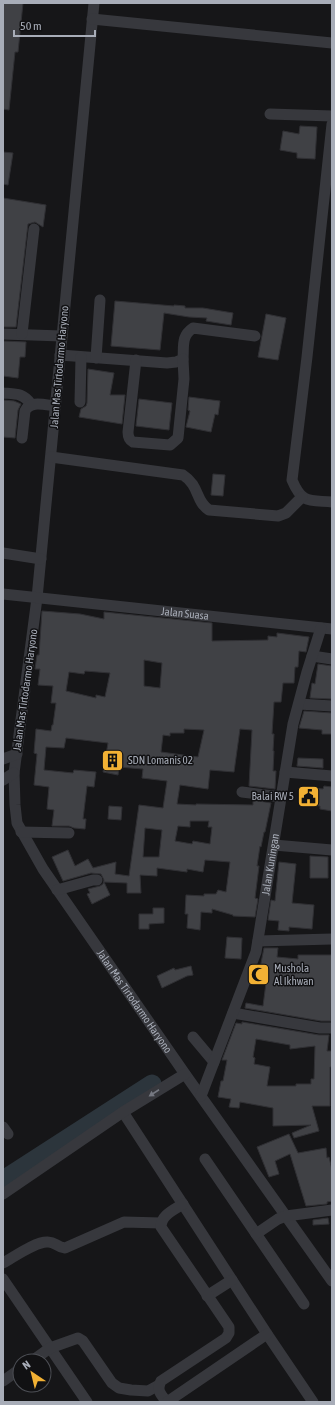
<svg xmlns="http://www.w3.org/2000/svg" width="335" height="1405" font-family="'Asap Condensed',sans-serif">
<rect width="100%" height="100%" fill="#161618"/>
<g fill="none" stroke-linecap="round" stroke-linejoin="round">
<!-- river -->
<path stroke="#2c353c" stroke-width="19" d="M3,1180L152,1084"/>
</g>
<!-- building -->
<path fill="#404145" stroke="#303034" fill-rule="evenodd" d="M3,3H23L18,52H15L9,110L3,109Z
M300,126L317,127L315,159L297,158V153L280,150L283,131L299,134Z
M3,152L13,153L8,185L3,184Z
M3,198L46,205L43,227L35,222L28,224L16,327H3Z
M115,301L174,306V305L185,306V308H203L233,313L231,325L206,321L207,318L189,317L164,313L160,350L111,346Z
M266,314L286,318L278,360L258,357Z
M3,341L26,342L25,357H20L18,378L3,376Z
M88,369L114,373L110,395H125L122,424L79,417L81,409L86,406L87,403Z
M189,397L220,401L218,415L215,414L211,432L186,427L190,411L188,410Z
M139,399L172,403L169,430L136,426Z
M3,400L14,401L21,404L18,410L15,438L3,437Z
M213,474L225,475L223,496L211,495Z
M42,611L80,614L104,619V612L212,623V641L268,640V636L277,637V633L309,637L306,652L299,651L298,667H295L294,683H283L281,702H274L272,734H274L273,751H274L273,771H276L275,789L249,786L252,730L240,729L234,772L210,770L208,789L180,785L177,804L196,805V804L253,805V800L271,803L265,832H264L261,847L260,846L257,866H259L255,898L258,899L255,917L233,916V915L212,909V913L201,912L200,930L187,928L188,914H185L186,895L204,896V894H216L218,890L226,892L230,862L205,860L203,872L187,869V872L157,868V876L140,875L141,893H127V883L104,882L110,895L92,904L87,894L90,893L88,889L100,886L103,884L104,880L101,874L91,873L63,881L52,857L68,850L75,866L88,859L93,868L116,862L115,874L129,876L139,805L163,808L167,781L142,778L143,769L119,767L118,775L103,772L108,743L66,738L64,748L46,747L44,770L73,773L74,770L96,772L94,787L87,786L83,819H86L85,829L74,828L69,826H52L54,810L47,809L49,787L34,785L37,754L34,753L36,729L51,731L52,725H53L56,703H51L53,686L38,685L40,669H35L37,655H39ZM144,660L162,663L160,688L144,686ZM85,671L110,673L105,697L96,695V698L66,691L69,672L84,674ZM184,729L204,730L198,757L161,752L163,735L170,736V733H184ZM190,821H209L208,827H212L210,844L193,841L192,844L175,841L178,826L190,827ZM145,828L162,830L159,857H143Z
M318,664L332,666V699L310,698L312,683L315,684Z
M304,711L332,713V734H322V730L299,728Z
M298,758L323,759V768L297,766Z
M324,786L332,787V811L320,809V806L300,804L302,787L323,789Z
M109,806L122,807L121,820L108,819Z
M310,856L328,857V878H310Z
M279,862L296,864L292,903L314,905L312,929L289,927V931L278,930L279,921L268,920L271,900L275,901Z
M153,908H164V923L149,924V929H139V914H153Z
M227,937L242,938L241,959L225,958Z
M264,948H278L277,957L298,959V955H332L331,1021H321L245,1008L246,1003L263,1006L266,983L253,979L258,967L260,968Z
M191,966L193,975L187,976L162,988L157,976L174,968L175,970Z
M242,1022L319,1035H329L327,1051H332V1067H330V1106H312L319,1131L294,1138L292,1133L311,1125L273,1126V1108L240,1102L239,1108L229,1107L231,1099L218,1097L221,1081H223L227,1060H222L236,1023L242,1024ZM256,1039L290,1045V1049L315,1046L314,1079H311V1084H296V1086H267L270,1067L254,1064L255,1058L253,1057Z
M289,1134L298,1153L326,1148L327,1158L329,1157L332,1170V1201L327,1202V1204L306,1206L290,1154L275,1161L279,1174L269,1177L257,1147Z
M328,1218L329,1224L313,1225V1220Z"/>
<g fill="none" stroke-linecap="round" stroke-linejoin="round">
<!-- minor -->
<g stroke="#37383d" stroke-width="11">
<path id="s1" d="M94,3L37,598L14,773L15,805L17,823L43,869L185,1074L332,1281"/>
<path d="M92,19L332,43"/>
<path d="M270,114L332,116"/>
<path d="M332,124L307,357L292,480C302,504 309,500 332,502"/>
<path d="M3,334L62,336"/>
<path d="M22,334L34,229"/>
<path d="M60,355L167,363L176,362L183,359C184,346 181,336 193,328L255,336"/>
<path d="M96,358L100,300"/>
<path d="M136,360L128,432C128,437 129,440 133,442L170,445L178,438L184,379L183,359"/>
<path d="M3,393C16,394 23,393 31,404"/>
<path d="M80,402L81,357"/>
<path d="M22,438L25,411C30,400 45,405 55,406"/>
<path d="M51,457L183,475C200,486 195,501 209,510L278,516L286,513L302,497"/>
<path d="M3,553L41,559"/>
<path id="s2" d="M3,594L332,629"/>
<path d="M312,656L332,659"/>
<path d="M299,704L332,706"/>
<path d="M3,759L17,754"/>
<path d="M285,772L332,776"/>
<path d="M3,780L14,773"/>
<path d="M242,792L281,797"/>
<path d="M21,832L69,833"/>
<path d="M274,845L332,850"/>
<path d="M57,890L93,880H97"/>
<path d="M258,941L332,939"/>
<path d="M233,1013L320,1028H332"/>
<path d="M193,1037L214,1062"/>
<path id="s3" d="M201,1096L256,952L293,724L307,672L321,628"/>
<path d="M123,1112L267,1334L313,1402"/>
<path d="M3,1127L8,1134"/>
<path d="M205,1159L304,1304"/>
<path d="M3,1194L123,1112L185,1074"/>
<path d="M256,1234L278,1219L286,1216L332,1210"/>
<path d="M3,1263C14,1257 36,1241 48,1242C56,1242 56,1247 65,1248L124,1222L161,1223"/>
<path d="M3,1279L87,1402"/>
<path d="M207,1296L232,1280"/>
<path d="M32,1361L50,1348L78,1338L83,1341L112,1383L119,1388L131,1390L148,1391L159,1385"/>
<path d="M3,1381L20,1369"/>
<path d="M167,1402C161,1395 156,1390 161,1381L226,1338L229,1333V1327L161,1227C161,1215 174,1210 183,1204"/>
<path d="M167,1402L267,1334"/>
</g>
</g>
<!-- one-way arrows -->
<defs><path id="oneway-solid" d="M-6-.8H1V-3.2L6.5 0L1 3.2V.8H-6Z"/></defs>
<use fill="#757881" href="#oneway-solid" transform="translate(154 1093) rotate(147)"/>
<!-- icons -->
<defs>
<symbol id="building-square" viewBox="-11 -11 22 22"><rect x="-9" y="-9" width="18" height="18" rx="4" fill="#f2b134" stroke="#111113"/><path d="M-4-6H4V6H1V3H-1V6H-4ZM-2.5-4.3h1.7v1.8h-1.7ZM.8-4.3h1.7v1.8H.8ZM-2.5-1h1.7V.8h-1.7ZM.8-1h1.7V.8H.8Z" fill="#111"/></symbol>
<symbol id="civic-square" viewBox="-11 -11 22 22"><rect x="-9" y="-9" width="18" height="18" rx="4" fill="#f2b134" stroke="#111113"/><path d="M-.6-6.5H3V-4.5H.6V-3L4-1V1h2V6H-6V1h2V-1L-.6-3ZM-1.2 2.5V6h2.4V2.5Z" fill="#111"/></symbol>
<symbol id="mosque-square" viewBox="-11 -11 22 22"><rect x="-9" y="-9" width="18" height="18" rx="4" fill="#f2b134" stroke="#111113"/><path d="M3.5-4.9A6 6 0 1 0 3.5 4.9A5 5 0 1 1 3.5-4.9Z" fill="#111"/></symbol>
</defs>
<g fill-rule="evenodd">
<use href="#building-square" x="100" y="748" width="25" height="25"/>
<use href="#civic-square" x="296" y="784" width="25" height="25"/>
<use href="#mosque-square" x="246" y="962" width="25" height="25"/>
</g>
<g text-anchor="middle" stroke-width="3" stroke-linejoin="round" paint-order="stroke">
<!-- street labels -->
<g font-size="11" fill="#a8adb8" stroke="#111113">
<text transform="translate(59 367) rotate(-85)" y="4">Jalan Mas Tirtodarmo Haryono</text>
<text dy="4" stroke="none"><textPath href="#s2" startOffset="183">Jalan Suasa</textPath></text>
<text transform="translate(25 690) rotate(-82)" y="4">Jalan Mas Tirtodarmo Haryono</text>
<text dy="4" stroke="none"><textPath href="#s3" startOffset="243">Jalan Kuningan</textPath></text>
<text dy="4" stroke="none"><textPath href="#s1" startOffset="1038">Jalan Mas Tirtodarmo Haryono</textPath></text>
</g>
<!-- poi labels -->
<g font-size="11" fill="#a8adb8" stroke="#111113" text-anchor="start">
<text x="128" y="764">SDN Lomanis 02</text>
<text x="294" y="800" text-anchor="end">Balai RW 5</text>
<text x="274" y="972">Mushola<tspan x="274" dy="13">Al Ikhwan</tspan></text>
</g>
</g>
<!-- border -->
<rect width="335" height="1405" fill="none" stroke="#a8adb8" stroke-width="8"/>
<!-- north arrow -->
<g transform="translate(32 1373) rotate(325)"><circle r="19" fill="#111113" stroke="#4d4f55"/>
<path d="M0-3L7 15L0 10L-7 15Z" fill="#f2b134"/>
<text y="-6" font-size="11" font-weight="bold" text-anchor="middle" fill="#a8adb8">N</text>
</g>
<!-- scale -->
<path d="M14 30v6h81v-6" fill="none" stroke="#a8adb8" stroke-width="2"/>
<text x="20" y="30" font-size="12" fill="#a8adb8" stroke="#111113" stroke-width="3" paint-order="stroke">50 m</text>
</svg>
